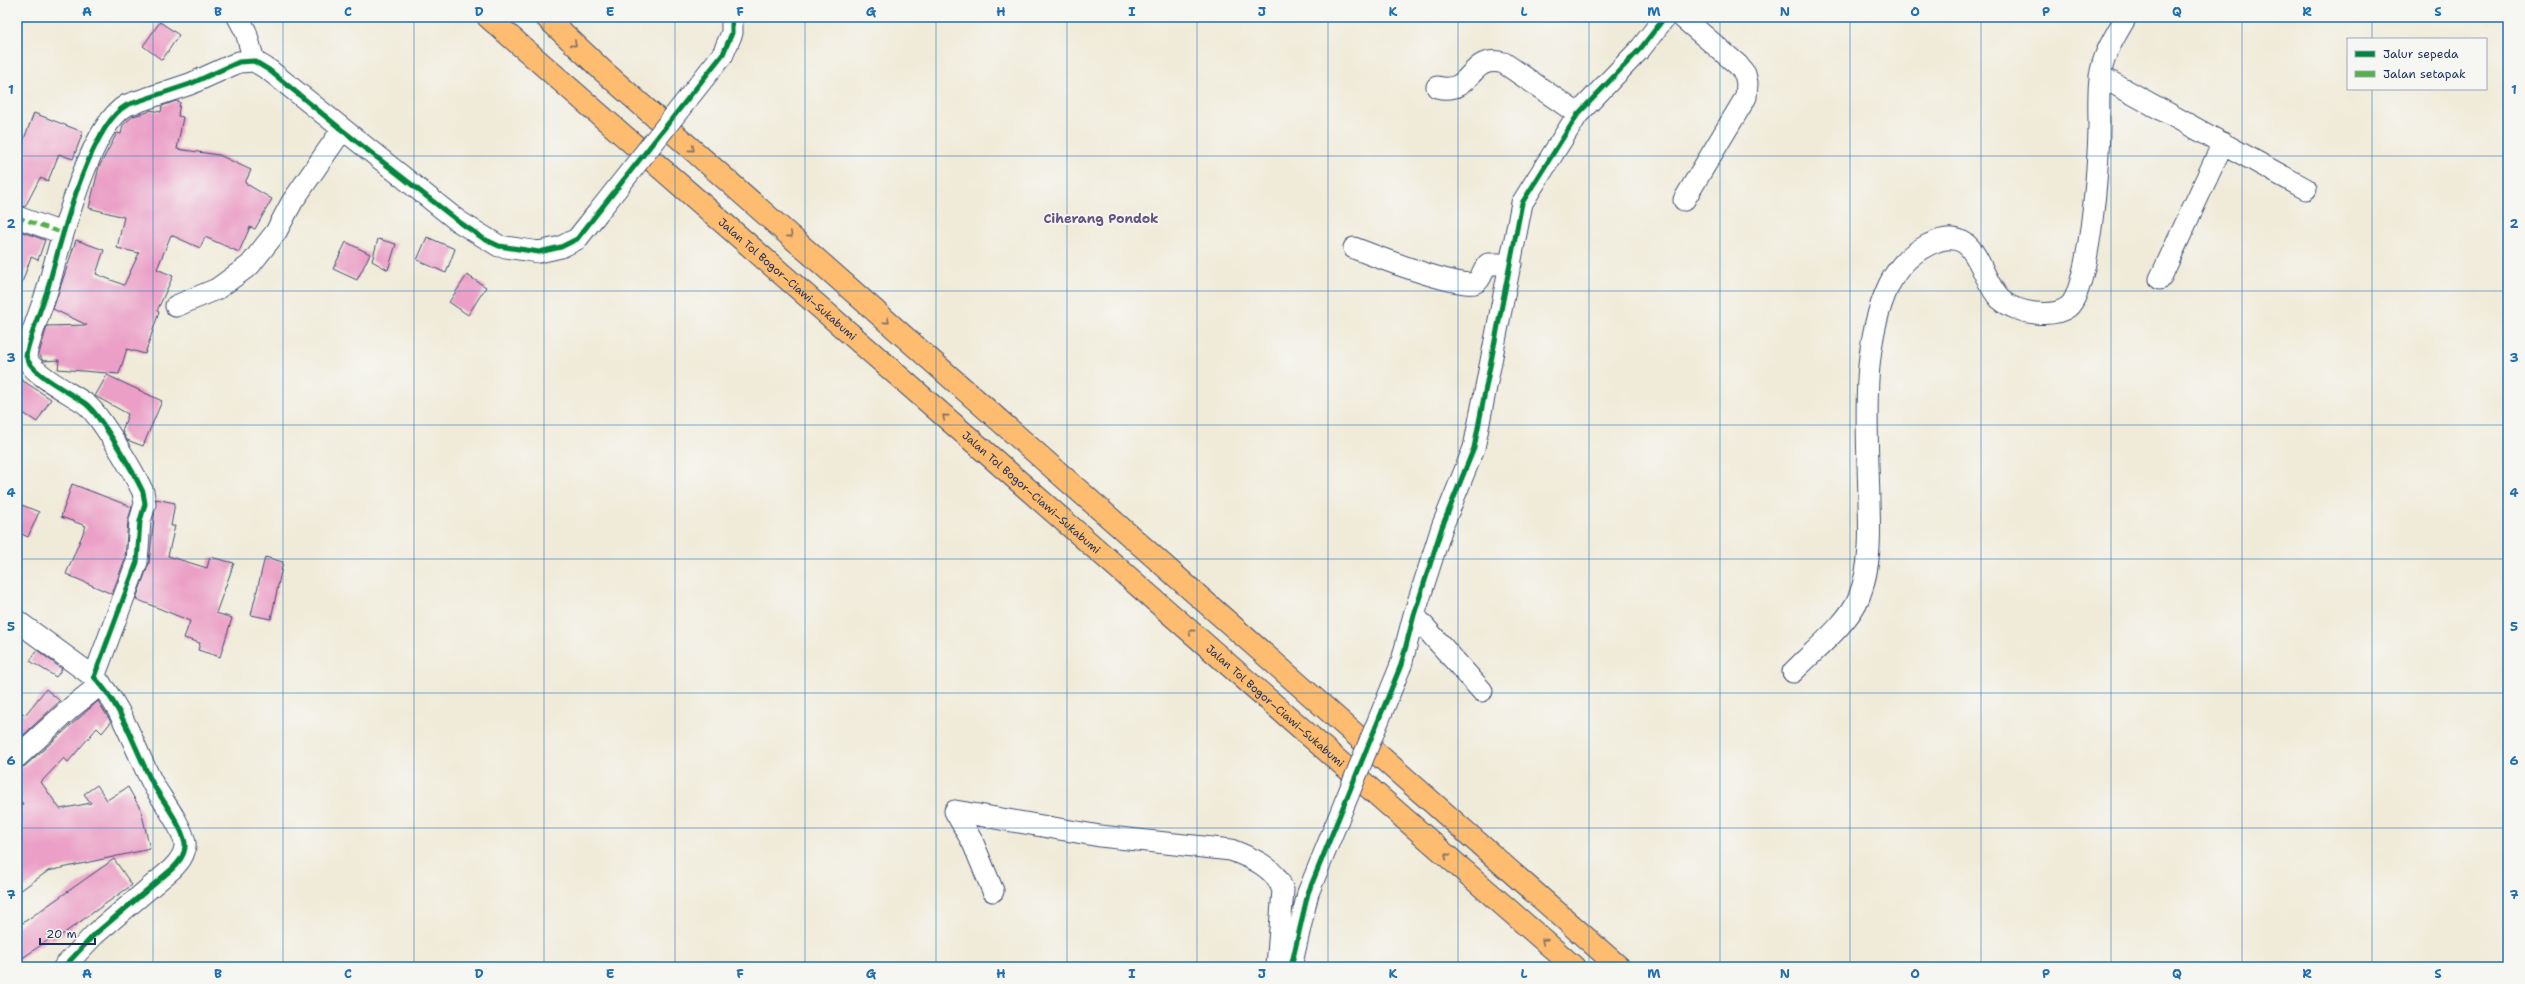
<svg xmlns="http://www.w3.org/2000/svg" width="2525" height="984" font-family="'Shantell Sans',sans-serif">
<rect width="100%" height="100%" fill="#f6f6f2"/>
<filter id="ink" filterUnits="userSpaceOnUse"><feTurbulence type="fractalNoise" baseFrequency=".025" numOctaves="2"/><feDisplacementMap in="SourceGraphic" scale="8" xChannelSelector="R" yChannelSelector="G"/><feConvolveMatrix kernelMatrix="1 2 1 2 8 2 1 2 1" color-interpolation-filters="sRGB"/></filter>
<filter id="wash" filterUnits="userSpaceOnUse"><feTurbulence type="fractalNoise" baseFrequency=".012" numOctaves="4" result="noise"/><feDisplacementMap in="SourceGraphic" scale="16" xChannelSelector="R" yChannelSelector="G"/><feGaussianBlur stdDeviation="0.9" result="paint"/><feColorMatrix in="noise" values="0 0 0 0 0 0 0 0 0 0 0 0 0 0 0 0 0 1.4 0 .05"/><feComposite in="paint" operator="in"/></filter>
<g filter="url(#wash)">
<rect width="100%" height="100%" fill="#f0ebd9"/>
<g id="blocks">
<!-- building -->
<path fill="#eb9fc6" d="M160,22L179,35L162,60L143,46Z
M176,101L180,102L178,116L183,117L177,149L219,155L251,170L245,183L272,199L255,229L250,227L239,252L205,237L200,248L171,235L157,269L173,276L157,311L159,312L145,354L127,349L119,374L58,369L59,360L43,361L39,354L47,326L87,325L53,309L76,240L104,250L96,274L124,285L139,253L117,248L124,217L89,208L99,167L117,133L121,134L123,125L133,116L148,112L150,110L161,112L162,106Z
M34,113L83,132L73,159L59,154L48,181L40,178L25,207L17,205V142L22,144Z
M17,230L45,240L38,260L31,257L19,291L17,290Z
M427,237L455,249L446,273L417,260Z
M378,239L396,244L388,270L372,261Z
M346,242L370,254L357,280L333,269Z
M467,275L486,287L468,315L449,302Z
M107,375L162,401L143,446L127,440L122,431L128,414L95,396Z
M17,377L51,399L37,422L17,409Z
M72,484L132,507L128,520L125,559L112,594L66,574L86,526L61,517Z
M156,499L175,503L171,526H175L168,556L207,568L210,557L234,563L216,613L232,618L220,657L198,650L200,643L184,638L190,621L136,599L149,563Z
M17,503L39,512L28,537L17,532Z
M265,557L283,562L271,619L251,615Z
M37,650L62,669L56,677L30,661Z
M46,689L60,701L17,741V709L25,715Z
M98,701L111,722L102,733L97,728L68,762L64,758L41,782L60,809L91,803L84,794L97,785L107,800L128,787L141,810L150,849L48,871L17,893V808L23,804L17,795V769L25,766Z
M114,859L132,885L53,941L51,938L17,962V927Z"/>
</g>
</g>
<g filter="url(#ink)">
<use href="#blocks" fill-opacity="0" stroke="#3b4b70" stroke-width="1"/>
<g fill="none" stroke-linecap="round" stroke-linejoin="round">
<defs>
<path id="minor" d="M238,17L246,32L254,61
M1682,17L1738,65L1745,74L1747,83L1746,97L1684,200
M723,54L732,33V17
M2100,76L2306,189
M1437,87C1474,96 1467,53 1504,63L1578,114
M17,217L62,233
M1354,248C1372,255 1460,289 1474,283C1482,281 1482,269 1488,264H1511
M2160,279L2223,143
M176,306L217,289L250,265L276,232L292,202L342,130
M1414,615L1482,691
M17,621L94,677
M1401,665L1414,615L1442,527L1474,448L1522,203L1578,114L1641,48L1665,17
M1793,672C1813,651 1849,623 1859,597C1871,567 1870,533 1869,502C1868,434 1859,348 1889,285C1898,266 1910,254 1928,245C1978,220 1977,275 2000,299C2009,307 2023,312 2035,313C2045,314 2059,314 2068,307C2090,291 2099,157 2099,126C2099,110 2098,94 2100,78C2102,56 2115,36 2126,17
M17,757L72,707L101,684
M955,811L1100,836L1231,850C1252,858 1275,867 1283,890L1277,967
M955,811L973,843L993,891
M64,967L94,935L172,869C179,862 186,854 185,843C182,826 163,801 154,786C134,749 124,708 94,677L137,562L140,521L145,504L143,492C134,473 101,416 86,404C71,393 28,373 26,355C31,333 40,312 47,291C59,249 88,126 127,105L190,84L239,62L254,61L269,70L458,221L499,246L539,252L561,247L577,239L596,215
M1291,967L1308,893"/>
<g id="motorway">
<path id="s1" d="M488,17L1574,967"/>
<path d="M546,17L602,70L1619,967"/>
</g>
</defs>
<!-- minor casing -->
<use href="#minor" stroke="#3b4b70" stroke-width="23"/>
<!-- motorway casing -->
<use href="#motorway" stroke="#3b4b70" stroke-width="24"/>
<!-- minor -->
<use href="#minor" stroke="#fff" stroke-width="21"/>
<!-- motorway -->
<use href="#motorway" stroke="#fdbc70" stroke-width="22"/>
<defs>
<path id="minor-bridge" d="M596,215L723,54
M1308,893L1401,665"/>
</defs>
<!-- minor-bridge casing -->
<use href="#minor-bridge" stroke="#3b4b70" stroke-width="23" stroke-linecap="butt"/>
<!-- minor-bridge -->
<use href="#minor-bridge" stroke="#fff" stroke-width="21"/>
<!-- quiet -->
<path stroke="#55b248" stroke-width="4" stroke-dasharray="8 4" stroke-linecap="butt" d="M17,217L62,233"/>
<defs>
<path id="cycleway" d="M64,967L94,935L172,869C179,862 186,854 185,843C182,826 163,801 154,786C134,749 124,708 94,677L137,562L140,521L145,504L143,492C134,473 101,416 86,404C71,393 28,373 26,355C31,333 40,312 47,291C59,249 88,126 127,105L190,84L239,62L254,61L269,70L342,130L458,221L484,239L499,246L539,252L561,247L577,239L723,54L732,33V17
M1291,967L1308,893L1401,665L1414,615L1442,527L1474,448L1522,203L1578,114L1641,48L1665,17"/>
</defs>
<!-- cycleway casing -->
<use href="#cycleway" stroke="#f6f6f2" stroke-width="8"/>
<!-- cycleway -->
<use href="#cycleway" stroke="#00873e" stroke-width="5"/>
</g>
<!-- one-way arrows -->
<defs><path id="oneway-chevron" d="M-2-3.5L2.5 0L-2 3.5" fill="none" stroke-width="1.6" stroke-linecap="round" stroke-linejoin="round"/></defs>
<g stroke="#816e66">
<use href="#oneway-chevron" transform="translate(574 44) rotate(43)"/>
<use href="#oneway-chevron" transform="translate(692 149) rotate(41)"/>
<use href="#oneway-chevron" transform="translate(790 235) rotate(41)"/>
<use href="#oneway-chevron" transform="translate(887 321) rotate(41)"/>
<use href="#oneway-chevron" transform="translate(945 417) rotate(-139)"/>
<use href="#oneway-chevron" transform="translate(1191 632) rotate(-139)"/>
<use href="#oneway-chevron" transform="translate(1447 856) rotate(-139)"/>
<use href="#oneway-chevron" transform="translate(1544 941) rotate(-139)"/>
</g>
</g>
<!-- grid -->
<path fill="none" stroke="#1f6fb2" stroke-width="1" stroke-opacity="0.55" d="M153,17V967M283,17V967M414,17V967M544,17V967M675,17V967M805,17V967M936,17V967M1067,17V967M1197,17V967M1328,17V967M1458,17V967M1589,17V967M1720,17V967M1850,17V967M1981,17V967M2111,17V967M2242,17V967M2372,17V39M2372,89V967M17,156H2508M17,291H2508M17,425H2508M17,559H2508M17,693H2508M17,828H2508"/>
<g text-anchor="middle" stroke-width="3.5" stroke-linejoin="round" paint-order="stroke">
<!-- street labels -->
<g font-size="11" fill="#1b2f5e" stroke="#f6f6f2">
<text dy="4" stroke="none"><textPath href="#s1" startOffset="398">Jalan Tol Bogor–Ciawi–Sukabumi</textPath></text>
<text dy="4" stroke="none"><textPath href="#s1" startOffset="722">Jalan Tol Bogor–Ciawi–Sukabumi</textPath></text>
<text dy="4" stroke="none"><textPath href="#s1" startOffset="1046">Jalan Tol Bogor–Ciawi–Sukabumi</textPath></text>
</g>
<!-- quarter labels -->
<g font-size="13" font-weight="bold" fill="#645682" stroke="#f6f6f2">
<text x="1101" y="223">Ciherang Pondok</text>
</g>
</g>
<!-- margin -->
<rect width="2525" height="984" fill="none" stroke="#f6f6f2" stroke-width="44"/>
<!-- legend -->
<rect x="2347" y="38" width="140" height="52" fill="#f6f6f2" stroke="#9ea6b7"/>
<rect x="2355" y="51" width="20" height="6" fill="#00873e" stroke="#9ea6b7"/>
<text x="2383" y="58" font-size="12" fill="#1b2f5e">Jalur sepeda</text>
<rect x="2355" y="71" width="20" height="6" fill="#55b248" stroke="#9ea6b7"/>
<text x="2383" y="78" font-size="12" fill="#1b2f5e">Jalan setapak</text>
<!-- scale -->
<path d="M40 938v6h55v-6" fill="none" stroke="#1b2f5e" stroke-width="2"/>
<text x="46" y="938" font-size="12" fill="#1b2f5e" stroke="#f6f6f2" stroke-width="3" paint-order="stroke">20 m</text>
<rect x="22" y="22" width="2481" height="940" fill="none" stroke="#1f6fb2" stroke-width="1.5"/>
<g font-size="13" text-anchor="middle" font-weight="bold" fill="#1f6fb2">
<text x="87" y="16">A</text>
<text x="218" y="16">B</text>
<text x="348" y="16">C</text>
<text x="479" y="16">D</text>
<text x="610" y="16">E</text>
<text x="740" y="16">F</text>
<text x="871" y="16">G</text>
<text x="1001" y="16">H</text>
<text x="1132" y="16">I</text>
<text x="1262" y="16">J</text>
<text x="1393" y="16">K</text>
<text x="1524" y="16">L</text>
<text x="1654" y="16">M</text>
<text x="1785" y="16">N</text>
<text x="1915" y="16">O</text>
<text x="2046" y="16">P</text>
<text x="2177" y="16">Q</text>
<text x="2307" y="16">R</text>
<text x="2438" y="16">S</text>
<text x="11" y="94">1</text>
<text x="2514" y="94">1</text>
<text x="11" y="228">2</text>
<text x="2514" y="228">2</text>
<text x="11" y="362">3</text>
<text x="2514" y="362">3</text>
<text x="11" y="497">4</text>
<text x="2514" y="497">4</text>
<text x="11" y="631">5</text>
<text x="2514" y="631">5</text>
<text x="11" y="765">6</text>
<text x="2514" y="765">6</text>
<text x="11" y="899">7</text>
<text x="2514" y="899">7</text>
<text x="87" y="978">A</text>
<text x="218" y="978">B</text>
<text x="348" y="978">C</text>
<text x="479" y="978">D</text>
<text x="610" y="978">E</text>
<text x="740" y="978">F</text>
<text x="871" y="978">G</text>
<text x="1001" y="978">H</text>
<text x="1132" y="978">I</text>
<text x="1262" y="978">J</text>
<text x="1393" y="978">K</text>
<text x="1524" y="978">L</text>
<text x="1654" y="978">M</text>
<text x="1785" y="978">N</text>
<text x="1915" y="978">O</text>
<text x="2046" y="978">P</text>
<text x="2177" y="978">Q</text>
<text x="2307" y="978">R</text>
<text x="2438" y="978">S</text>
</g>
</svg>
